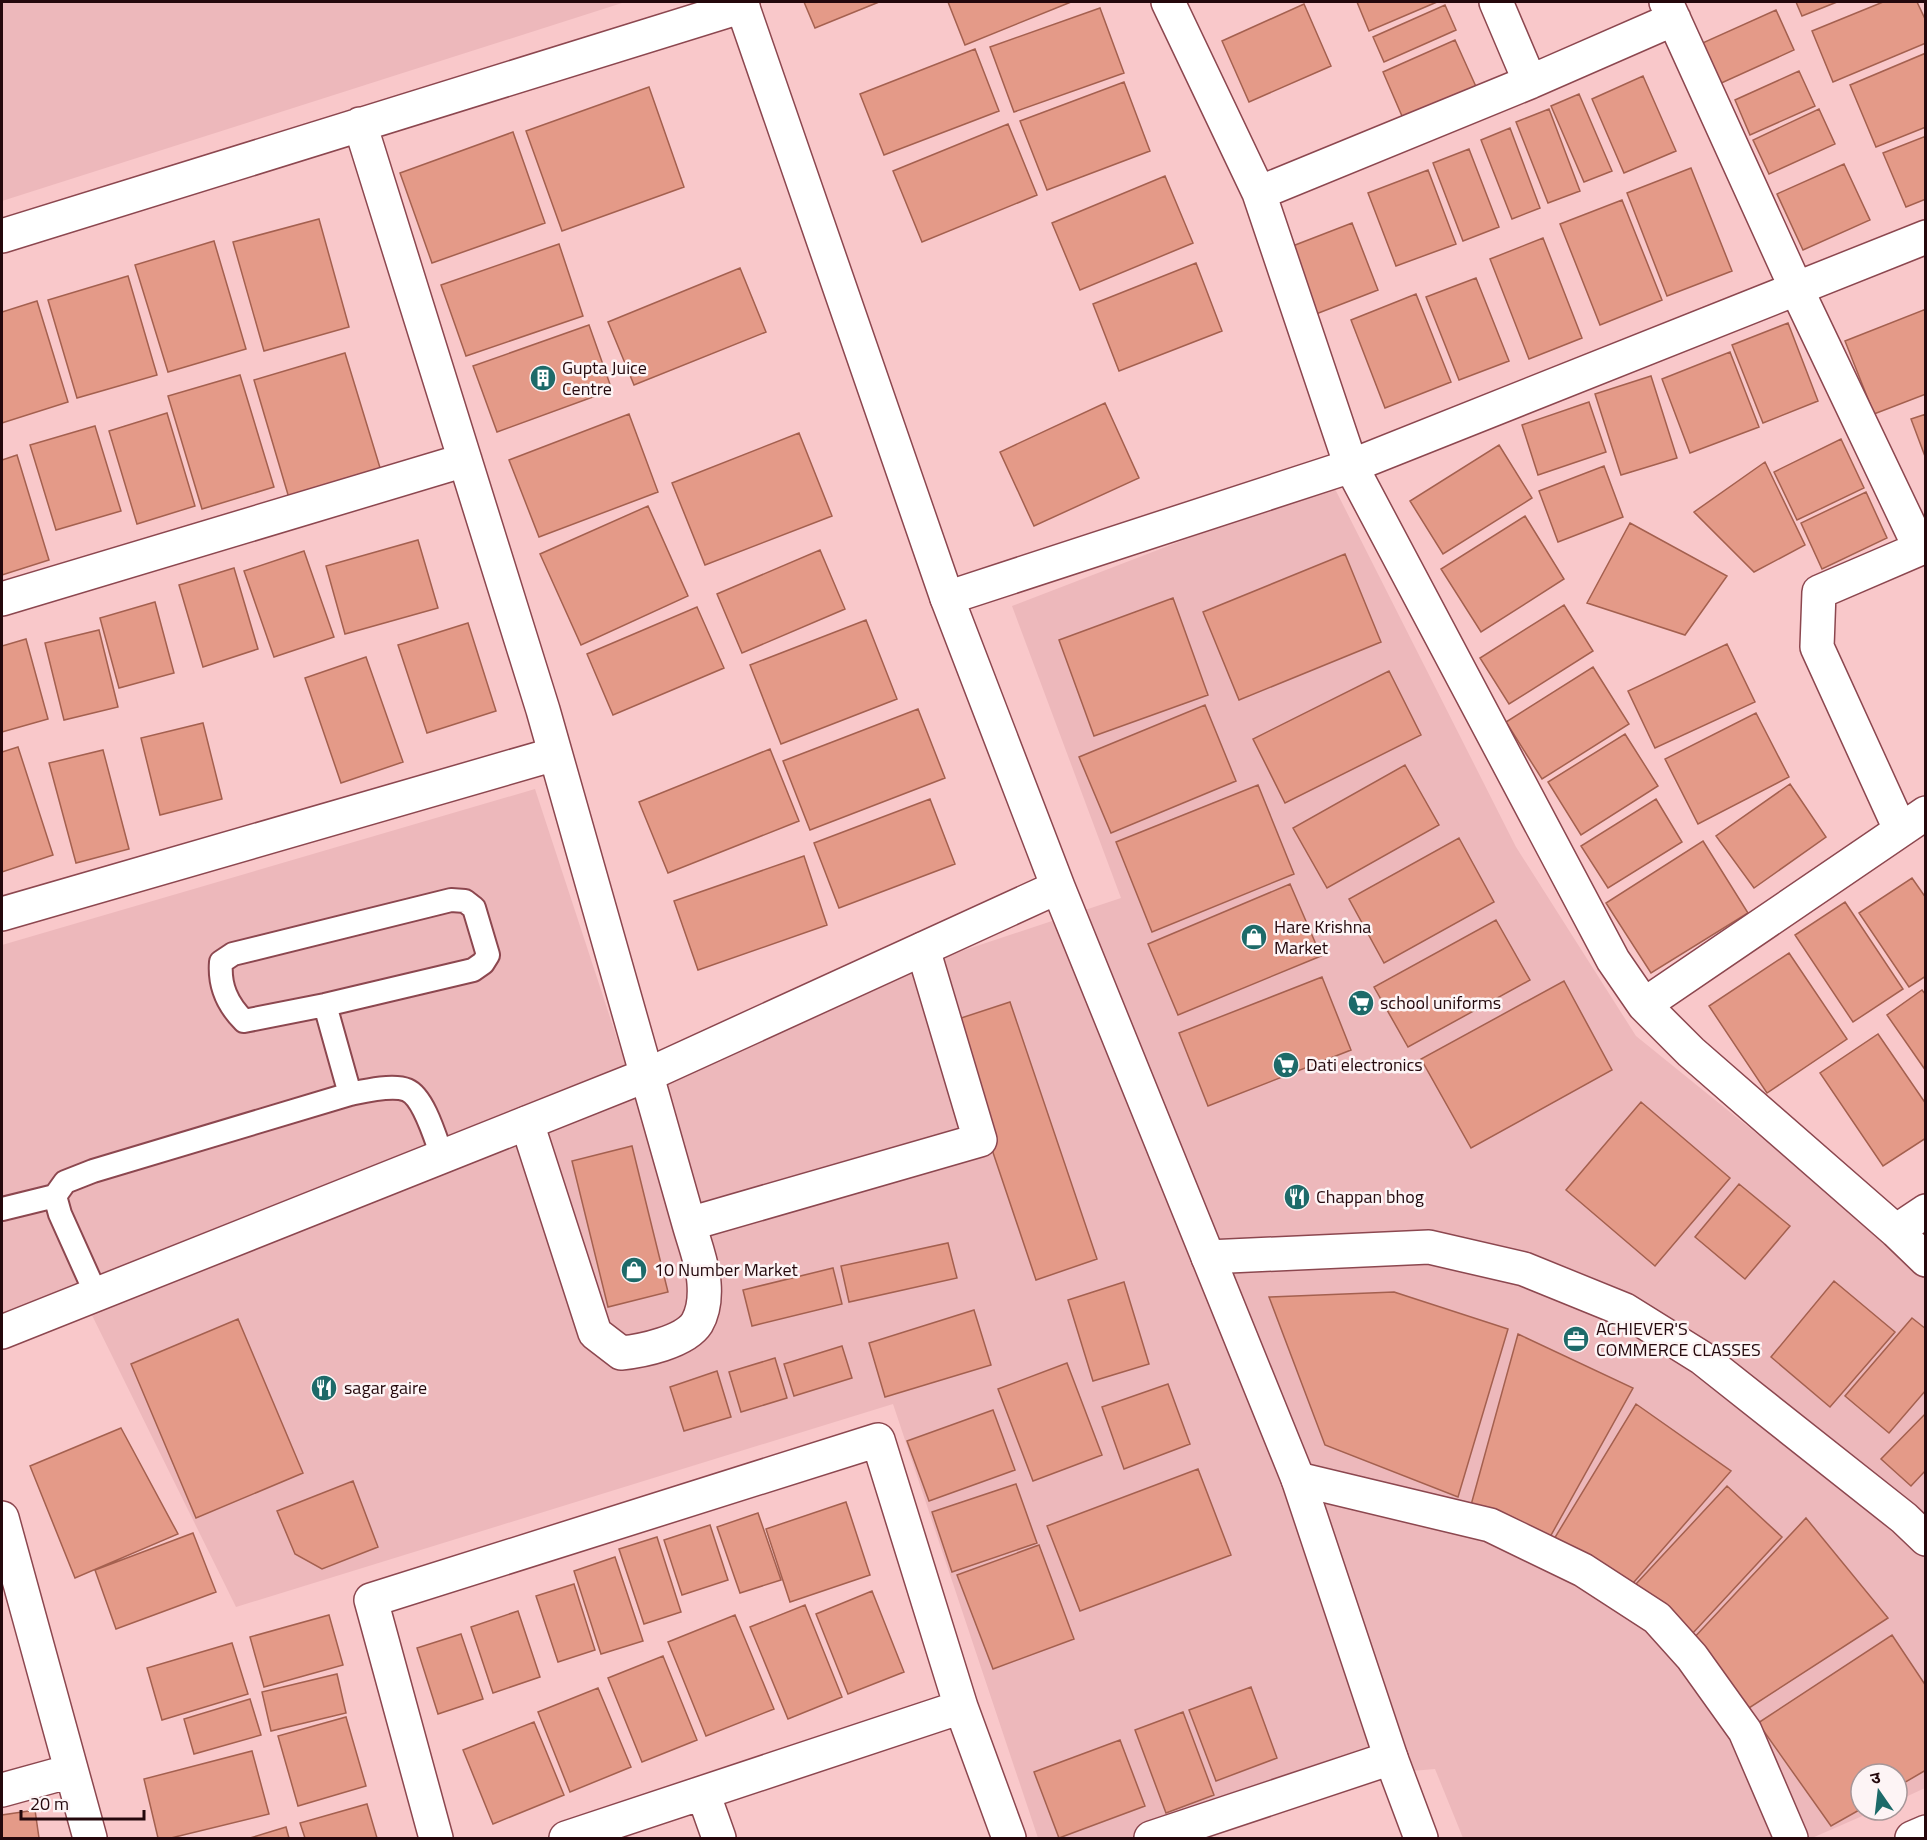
<svg xmlns="http://www.w3.org/2000/svg" width="1927" height="1840" font-family="'Titillium Web','Noto Sans Devanagari',sans-serif">
<rect width="100%" height="100%" fill="#f9c8ca"/>
<!-- built -->
<path fill="#edb8bb" d="M2,2H621L622,3L2,201Z
M1332,483L1516,847L1636,1036L1925,1270V1788L1897,1801V1774H1861V1810H1876L1812,1838H1463L1435,1769L1365,1775L1149,1838H1038L893,1404L236,1607L82,1295L2,1317V945L535,789L625,1063L1121,898L1012,606Z"/>
<!-- building -->
<path fill="#e49a88" stroke="#a4604f" stroke-width="1.5" d="M804,2H879L815,28Z
M948,2H1071L965,45Z
M1357,2H1437L1369,31Z
M1796,2H1837L1802,16Z
M1883,2H1917L1926,21V43L1833,82L1812,31Z
M1304,4L1331,66L1249,102L1222,41Z
M1445,5L1456,30L1384,62L1373,37Z
M1100,8L1124,73L1014,112L990,47Z
M1776,10L1794,50L1717,85L1698,45Z
M1455,40L1478,91L1405,123L1383,72Z
M975,49L999,111L884,155L860,94Z
M1926,53V127L1876,147L1850,85Z
M1799,71L1815,106L1750,135L1735,100Z
M1643,76L1676,151L1624,173L1592,99Z
M1124,82L1150,151L1047,190L1020,121Z
M649,87L684,187L562,231L526,131Z
M1579,94L1612,171L1584,182L1551,106Z
M1549,109L1580,191L1548,203L1516,122Z
M1819,109L1835,144L1769,174L1753,140Z
M1008,124L1037,195L922,242L893,171Z
M1510,128L1540,208L1512,219L1481,140Z
M513,132L545,223L432,263L400,173Z
M1926,136V199L1906,207L1883,153Z
M1469,149L1499,227L1463,241L1433,163Z
M1844,164L1870,220L1803,250L1777,194Z
M1691,168L1732,271L1667,296L1627,193Z
M1428,170L1456,244L1396,266L1368,193Z
M1165,176L1193,243L1080,290L1052,223Z
M1622,200L1662,300L1600,325L1560,224Z
M319,219L349,327L264,351L233,242Z
M1352,223L1378,290L1316,314L1290,247Z
M1543,238L1582,338L1529,359L1490,259Z
M214,241L246,349L168,372L135,265Z
M559,244L583,316L466,356L441,285Z
M1196,263L1222,331L1119,371L1093,304Z
M740,268L766,332L634,385L608,322Z
M128,276L157,375L77,398L48,300Z
M1476,278L1509,361L1459,380L1426,297Z
M1416,294L1451,382L1385,408L1351,320Z
M37,301L68,402L2,423V312Z
M1926,309V394L1874,414L1845,341Z
M1788,323L1818,401L1763,423L1732,345Z
M589,325L612,390L497,432L473,366Z
M1730,352L1759,427L1690,453L1662,379Z
M345,353L381,471L289,498L254,380Z
M240,375L274,487L202,509L168,396Z
M1651,376L1677,458L1621,475L1595,394Z
M1589,402L1606,452L1538,475L1522,425Z
M1105,403L1139,478L1034,526L1000,452Z
M167,413L195,506L137,524L109,431Z
M629,414L658,492L539,537L509,460Z
M1926,414V459L1911,419Z
M95,426L121,511L56,530L30,445Z
M799,433L832,516L705,565L672,483Z
M1841,439L1864,488L1797,520L1774,472Z
M1499,445L1532,498L1443,554L1410,501Z
M17,455L49,560L2,575V460Z
M1765,462L1805,545L1754,572L1694,512Z
M1604,466L1623,517L1558,542L1539,491Z
M1866,492L1887,538L1822,569L1801,523Z
M648,506L688,596L581,645L540,554Z
M1525,516L1564,579L1481,632L1441,569Z
M1630,523L1727,576L1685,635L1587,603Z
M418,540L438,608L345,634L326,566Z
M820,550L845,609L742,653L717,594Z
M304,551L334,637L274,657L244,571Z
M1345,554L1381,642L1239,700L1203,612Z
M234,568L258,649L203,667L179,585Z
M1173,598L1208,695L1094,736L1059,640Z
M155,602L174,673L119,688L100,618Z
M1564,605L1593,651L1509,704L1480,658Z
M697,607L724,668L613,715L587,654Z
M866,620L897,699L781,744L750,665Z
M468,623L496,711L427,733L398,645Z
M99,630L118,707L64,720L45,643Z
M26,639L48,719L2,732V646Z
M1727,644L1755,702L1655,748L1628,691Z
M366,657L403,762L341,783L305,678Z
M1593,667L1629,724L1542,779L1506,722Z
M1389,671L1421,735L1285,803L1253,739Z
M1205,705L1236,781L1111,833L1079,757Z
M918,709L945,778L810,830L783,761Z
M1756,713L1789,777L1698,824L1665,759Z
M203,723L222,799L160,815L141,738Z
M1625,734L1658,786L1581,835L1548,782Z
M18,747L53,855L2,872V752Z
M770,749L799,821L668,873L639,802Z
M103,750L129,849L76,863L49,763Z
M1405,765L1439,825L1327,888L1293,828Z
M1790,784L1826,837L1754,888L1716,836Z
M1258,785L1294,874L1152,932L1116,842Z
M930,799L955,864L839,908L814,843Z
M1656,799L1682,842L1608,888L1581,846Z
M1459,838L1494,902L1384,963L1349,899Z
M1703,841L1748,913L1651,973L1606,903Z
M804,856L827,925L698,970L674,901Z
M1912,878L1926,898V976L1909,987L1859,913Z
M1290,884L1321,956L1178,1015L1148,944Z
M1845,902L1903,989L1853,1022L1795,935Z
M1496,920L1530,980L1408,1047L1374,987Z
M1789,953L1847,1039L1767,1093L1709,1006Z
M1322,977L1351,1050L1208,1106L1179,1033Z
M1564,981L1612,1070L1471,1148L1421,1059Z
M1922,990L1926,995V1071L1887,1015Z
M1010,1002L1097,1259L1036,1280L949,1022Z
M1878,1034L1926,1104V1138L1883,1166L1820,1073Z
M1641,1102L1730,1178L1655,1266L1566,1190Z
M632,1146L668,1292L608,1307L572,1161Z
M1739,1184L1790,1226L1745,1279L1695,1237Z
M948,1243L957,1278L849,1302L841,1266Z
M833,1268L842,1304L752,1326L743,1290Z
M1834,1281L1895,1332L1830,1407L1771,1357Z
M1124,1282L1149,1364L1093,1381L1068,1300Z
M1394,1292L1508,1329L1458,1497L1325,1445L1269,1297Z
M974,1310L991,1365L885,1397L869,1343Z
M1912,1318L1926,1329V1390L1889,1433L1845,1396Z
M238,1319L303,1473L196,1518L131,1364Z
M1518,1334L1633,1388L1550,1537L1471,1505Z
M842,1346L852,1378L794,1396L784,1364Z
M775,1358L787,1398L741,1412L729,1372Z
M1067,1363L1102,1455L1033,1481L998,1389Z
M717,1371L731,1417L684,1431L670,1387Z
M1168,1384L1190,1444L1124,1469L1102,1407Z
M1636,1404L1731,1471L1627,1590L1551,1544Z
M993,1410L1015,1470L929,1501L907,1441Z
M1926,1413V1470L1911,1486L1881,1459Z
M121,1428L178,1534L75,1578L30,1466Z
M1198,1469L1231,1555L1080,1611L1047,1526Z
M353,1481L378,1547L322,1569L295,1554L277,1511Z
M1016,1484L1037,1543L952,1572L932,1512Z
M1727,1486L1782,1537L1692,1634L1636,1584Z
M846,1502L870,1575L790,1602L766,1529Z
M758,1513L781,1580L740,1593L717,1527Z
M1806,1518L1888,1618L1749,1708L1691,1641Z
M710,1525L728,1580L682,1595L664,1540Z
M193,1533L216,1592L116,1629L95,1570Z
M657,1537L681,1612L644,1624L619,1549Z
M1039,1545L1074,1639L993,1669L957,1575Z
M615,1557L643,1641L601,1654L574,1571Z
M574,1584L595,1650L558,1662L536,1596Z
M872,1591L904,1672L848,1694L816,1614Z
M805,1605L842,1697L788,1719L750,1627Z
M518,1611L540,1677L493,1693L471,1627Z
M329,1615L343,1665L264,1687L250,1637Z
M735,1615L774,1709L706,1736L668,1642Z
M461,1634L483,1699L438,1714L417,1648Z
M1892,1635L1926,1686V1770L1897,1787V1774H1861V1809L1831,1826L1758,1723Z
M232,1643L248,1694L162,1720L147,1668Z
M663,1656L697,1740L642,1762L608,1678Z
M337,1674L346,1713L271,1731L262,1692Z
M1251,1687L1277,1758L1216,1781L1189,1710Z
M598,1688L631,1767L570,1792L538,1712Z
M250,1699L261,1735L194,1754L184,1719Z
M1183,1712L1214,1795L1166,1813L1135,1730Z
M346,1717L366,1786L298,1806L278,1736Z
M534,1722L564,1795L493,1824L463,1750Z
M1120,1740L1145,1806L1059,1838L1034,1772Z
M252,1751L269,1814L171,1838H158L144,1779Z
M367,1804L377,1838H305L300,1823Z
M35,1810L39,1838H2V1815Z
M286,1827L289,1838H250Z"/>
<g fill="none" stroke-linecap="round" stroke-linejoin="round">
<defs>
<path id="service" d="M451,900L465,901L474,908L488,955L483,963L473,970L325,1005L244,1021C227,1004 219,986 221,962L233,954Z
M325,1005L350,1094
M2,1209L55,1196
M96,1294L60,1214L55,1196L65,1182L93,1171L350,1094C364,1091 393,1084 407,1090C424,1097 436,1140 442,1156"/>
<path id="minor" d="M1168,2L1259,193L1351,466L1613,960L1644,1005L1691,1052L1896,1231L1926,1260
M1496,2L1530,82
M1666,2L1796,288L1920,548
M360,124L543,710L689,1224C694,1242 703,1265 704,1283C705,1296 704,1311 697,1323C685,1342 642,1351 621,1353L595,1333L527,1123
M1259,193L1530,82L1674,19
M2,236L743,6
M947,598L1351,466L1926,237
M2,599L465,460
M1900,829L1817,647L1819,592L1926,546
M2,914L555,754
M1644,1005L1926,813
M689,1224L980,1140L923,949
M1896,1231L1926,1211
M1208,1257L1429,1247L1524,1269L1625,1310L1702,1358L1904,1518L1926,1539
M1298,1479L1490,1525L1583,1570L1657,1618L1692,1657L1745,1731L1791,1838
M2,1518L90,1838
M2,1790L71,1771
M703,1793L719,1838
M436,1838L371,1600L878,1440L961,1707L1009,1838
M566,1838L961,1707
M1151,1838L1391,1758
M1912,1838L1926,1832"/>
<path id="tertiary" d="M741,2L947,598L1058,887L1298,1479L1391,1758L1421,1838
M2,1332L647,1075L1058,887"/>
</defs>
<!-- service casing -->
<use href="#service" stroke="#8c474f" stroke-width="26"/>
<!-- minor casing -->
<use href="#minor" stroke="#8c474f" stroke-width="36"/>
<!-- tertiary casing -->
<use href="#tertiary" stroke="#8c474f" stroke-width="36"/>
<!-- service -->
<use href="#service" stroke="#fff" stroke-width="22"/>
<!-- minor -->
<use href="#minor" stroke="#fff" stroke-width="33"/>
<!-- tertiary -->
<use href="#tertiary" stroke="#fff" stroke-width="33"/>
</g>
<!-- icons -->
<defs>
<symbol id="building-disc" viewBox="-11 -11 22 22"><circle r="9.5" fill="#1d6a69" stroke="#fdf4f5"/><path d="M-4-6H4V6H1V3H-1V6H-4ZM-2.5-4.3h1.7v1.8h-1.7ZM.8-4.3h1.7v1.8H.8ZM-2.5-1h1.7V.8h-1.7ZM.8-1h1.7V.8H.8Z" fill="#fff"/></symbol>
<symbol id="shop-disc" viewBox="-11 -11 22 22"><circle r="9.5" fill="#1d6a69" stroke="#fdf4f5"/><path d="M-5-2.5h2.3a2.7 3.5 0 0 1 5.4 0H5L5.5 6h-11ZM-1.5-2.5h3a1.5 2.3 0 0 0-3 0Z" fill="#fff"/></symbol>
<symbol id="supermarket-disc" viewBox="-11 -11 22 22"><circle r="9.5" fill="#1d6a69" stroke="#fdf4f5"/><path d="M-6-5.5h2.5l.6 2H6L4.5 2H-2.5L-4.4-4H-6ZM-1.5 3.2a1.3 1.3 0 1 0 .1 0ZM3 3.2a1.3 1.3 0 1 0 .1 0Z" fill="#fff"/></symbol>
<symbol id="restaurant-disc" viewBox="-11 -11 22 22"><circle r="9.5" fill="#1d6a69" stroke="#fdf4f5"/><path d="M-5-6h1v4h1v-4h1v4h1v-4h1v5L-1.5 .5V6h-2V.5L-5-1ZM5-6V6H3V1.5H1.5Q1.5-4 5-6Z" fill="#fff"/></symbol>
<symbol id="office-disc" viewBox="-11 -11 22 22"><circle r="9.5" fill="#1d6a69" stroke="#fdf4f5"/><path d="M-6-3h4V-5.5h4V-3h4V5H-6ZM-1-4.5V-3h2v-1.5ZM-6 0V1H6V0Z" fill="#fff"/></symbol>
</defs>
<g fill-rule="evenodd">
<use href="#building-disc" x="528" y="363" width="30" height="30"/>
<use href="#shop-disc" x="1239" y="922" width="30" height="30"/>
<use href="#supermarket-disc" x="1346" y="988" width="30" height="30"/>
<use href="#supermarket-disc" x="1271" y="1050" width="30" height="30"/>
<use href="#restaurant-disc" x="1282" y="1182" width="30" height="30"/>
<use href="#shop-disc" x="619" y="1255" width="30" height="30"/>
<use href="#office-disc" x="1561" y="1324" width="30" height="30"/>
<use href="#restaurant-disc" x="309" y="1373" width="30" height="30"/>
</g>
<g text-anchor="middle" stroke-width="5" stroke-linejoin="round" paint-order="stroke">
<!-- poi labels -->
<g font-size="18" fill="#24080c" stroke="#fdf4f5" text-anchor="start">
<text x="562" y="374">Gupta Juice<tspan x="562" dy="21">Centre</tspan></text>
<text x="1274" y="933">Hare Krishna<tspan x="1274" dy="21">Market</tspan></text>
<text x="1380" y="1009">school uniforms</text>
<text x="1306" y="1071">Dati electronics</text>
<text x="1316" y="1203">Chappan bhog</text>
<text x="654" y="1276">10 Number Market</text>
<text x="1596" y="1335">ACHIEVER'S<tspan x="1596" dy="21">COMMERCE CLASSES</tspan></text>
<text x="344" y="1394">sagar gaire</text>
</g>
</g>
<!-- border -->
<rect width="1927" height="1840" fill="none" stroke="#24080c" stroke-width="6"/>
<!-- north arrow -->
<g transform="translate(1879 1792) rotate(346)"><circle r="28" fill="#fdf4f5" stroke="#a69698" stroke-width="1.5"/>
<path d="M0-4.5L10 22L0 15L-10 22Z" fill="#1d6a69"/>
<text y="-9" font-size="16" font-weight="bold" text-anchor="middle" fill="#24080c">उ</text>
</g>
<!-- scale -->
<path d="M21 1810v9h123v-9" fill="none" stroke="#24080c" stroke-width="3"/>
<text x="30" y="1810" font-size="18" fill="#24080c" stroke="#fdf4f5" stroke-width="4.5" paint-order="stroke">20 m</text>
</svg>
